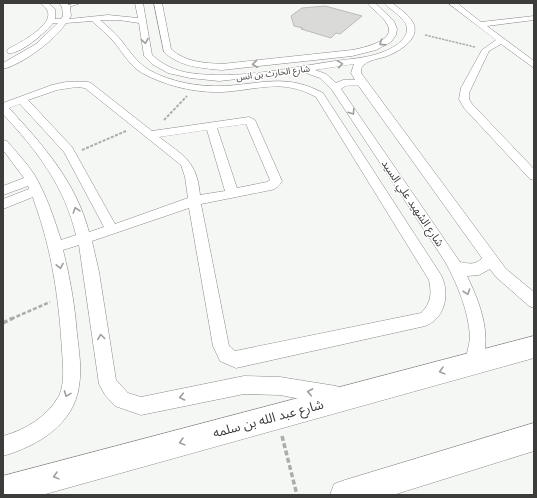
<svg xmlns="http://www.w3.org/2000/svg" width="537" height="498" font-family="Lato,'Noto Sans Arabic',sans-serif">
<rect width="100%" height="100%" fill="#f5f7f4"/>
<!-- building -->
<path fill="#dadbd9" stroke="#babbb9" d="M325,6L362,16L340,34L336,33L331,38L301,29L303,28L294,26L291,16L302,8Z"/>
<g fill="none" stroke-linecap="round" stroke-linejoin="round">
<defs>
<path id="lane" d="M75,3H81L66,8L64,7Z"/>
<path id="street" d="M40,3H48L55,9V19H61L63,16L62,7L59,3H67L70,7L71,16L69,19L108,15L138,18L135,3H143L152,55C163,65 176,71 190,73C238,80 288,68 335,61C350,59 366,58 380,53C389,50 406,42 407,30C408,19 391,11 384,3H392C400,9 411,16 414,25C419,40 398,52 387,56C380,59 370,59 364,65C361,67 361,70 361,73L506,269L534,292V308L529,306L496,277L490,269L479,275L467,276C481,305 493,337 480,369L474,371L468,369C463,358 470,347 470,336C468,310 458,286 446,263L332,90L320,78L303,72L219,81L190,78L168,73L152,64L144,56L139,23L119,20H100C107,26 114,32 120,39C129,50 136,62 149,70C171,82 198,87 223,86C262,84 286,73 323,93L441,275C450,293 446,318 425,326L236,368L220,361L213,346L189,208L92,241L99,272L116,380L128,393L141,397L244,376L280,377L336,386L342,389L345,395L342,401L336,404L316,402L280,395L244,394L141,415L115,406L105,395L99,384L79,245L63,250C70,278 75,306 77,334C79,351 82,369 79,386C74,425 37,446 3,456V436C25,430 47,417 59,396C65,383 63,365 62,351C59,299 52,250 34,201L33,197L3,209V199L29,189L28,186L3,195V186L24,178L3,150V140L7,141C16,152 26,162 34,174C46,194 54,218 61,240L76,235C64,185 37,151 3,114V103L52,85L66,82H88L91,83L152,131L249,117L255,120L282,181C279,186 276,189 271,190L201,204L229,346L235,351L421,313C431,303 432,294 429,280L316,97C282,78 258,90 222,92C195,93 166,86 142,73C130,66 123,53 114,42C108,34 99,28 92,21L66,23C55,40 23,64 3,69V63L36,44L58,23H53C46,32 20,55 8,53L7,51L8,49C18,44 56,24 47,10C46,7 42,5 40,3ZM354,64L351,73L355,80H343L336,83L326,74L315,70ZM358,85L482,258C476,265 469,264 460,262L341,89L345,86ZM77,87L85,88L181,165L185,177L188,198L115,224L72,147L28,100L57,90ZM20,104L64,152L104,227L89,232C76,182 43,145 9,108ZM246,124L270,180L267,182L237,188L217,128ZM207,130L225,191L200,195C197,161 184,156 159,137Z
M154,3H162L171,49C185,62 204,63 222,64L352,50C362,48 398,41 387,24C383,16 373,10 367,3H375L394,21L397,29L396,35L391,42L376,50L352,56L222,70C201,68 180,67 164,52Z
M448,3H457L481,22L534,16V20L487,26L534,61V68L501,44L489,51L469,93V99L472,104L534,169V180L530,179L464,108L459,99L461,88L482,50L496,40Z"/>
<path id="secondary" d="M534,336V358L42,495H3V476Z
M534,423V451L393,495H330L334,484L345,480Z"/>
</defs>
<!-- lane casing -->
<use href="#lane" stroke="#8a8b89" stroke-width="1"/>
<!-- street casing -->
<use href="#street" stroke="#8a8b89" stroke-width="1"/>
<!-- secondary casing -->
<use href="#secondary" stroke="#8a8b89" stroke-width="1"/>
<!-- path-far3 -->
<path stroke="#acadab" stroke-width="1.5" stroke-dasharray="2.5 1" stroke-linecap="butt" d="M425,35L475,47"/>
<!-- path-far2 -->
<path stroke="#acadab" stroke-width="2" stroke-dasharray="3 1.5" stroke-linecap="butt" d="M164,120L187,96
M82,150L126,131"/>
<!-- path-far1 -->
<path stroke="#acadab" stroke-width="2.5" stroke-dasharray="4 2" stroke-linecap="butt" d="M11,319L50,302"/>
<!-- path -->
<path stroke="#acadab" stroke-width="3.5" stroke-dasharray="5 2.5" stroke-linecap="butt" d="M3,323L13,318
M282,436L297,495"/>
<!-- lane -->
<use href="#lane" fill="#fff" fill-rule="evenodd"/>
<!-- street -->
<use href="#street" fill="#fff" fill-rule="evenodd"/>
<!-- secondary -->
<use href="#secondary" fill="#fff" fill-rule="evenodd"/>
</g>
<!-- one-way arrows -->
<defs><path id="oneway-chevron" d="M-2-3.5L2.5 0L-2 3.5" fill="none" stroke-width="1.6" stroke-linecap="round" stroke-linejoin="round"/></defs>
<g stroke="#9e9e9d">
<use href="#oneway-chevron" transform="translate(145 41) rotate(80)"/>
<use href="#oneway-chevron" transform="translate(382 43) rotate(147)"/>
<use href="#oneway-chevron" transform="translate(255 64) rotate(174)"/>
<use href="#oneway-chevron" transform="translate(340 64) rotate(-9)"/>
<use href="#oneway-chevron" transform="translate(352 112) rotate(56)"/>
<use href="#oneway-chevron" transform="translate(76 210) rotate(-108)"/>
<use href="#oneway-chevron" transform="translate(60 266) rotate(78)"/>
<use href="#oneway-chevron" transform="translate(467 292) rotate(71)"/>
<use href="#oneway-chevron" transform="translate(101 337) rotate(-98)"/>
<use href="#oneway-chevron" transform="translate(442 371) rotate(165)"/>
<use href="#oneway-chevron" transform="translate(310 392) rotate(-169)"/>
<use href="#oneway-chevron" transform="translate(67 394) rotate(111)"/>
<use href="#oneway-chevron" transform="translate(182 397) rotate(168)"/>
<use href="#oneway-chevron" transform="translate(182 442) rotate(165)"/>
<use href="#oneway-chevron" transform="translate(56 476) rotate(165)"/>
</g>
<g text-anchor="middle" stroke-width="3" stroke-linejoin="round" paint-order="stroke">
<!-- far-street labels -->
<g font-size="9" fill="#3c3c3b" stroke="#fff">
<text transform="translate(273 73) rotate(-7)" y="3">شارع الحارث بن انس</text>
</g>
<!-- street labels -->
<g font-size="11" fill="#3c3c3b" stroke="#fff">
<text transform="translate(413 203) rotate(56)" y="4">شارع الشهيد علي السيد</text>
</g>
<!-- near-street labels -->
<g font-size="13" fill="#3c3c3b" stroke="#fff">
<text transform="translate(268 418) rotate(-15)" y="5">شارع عبد الله بن سلمه</text>
</g>
</g>
<!-- border -->
<rect width="537" height="498" fill="none" stroke="#3c3c3b" stroke-width="8"/>
</svg>
